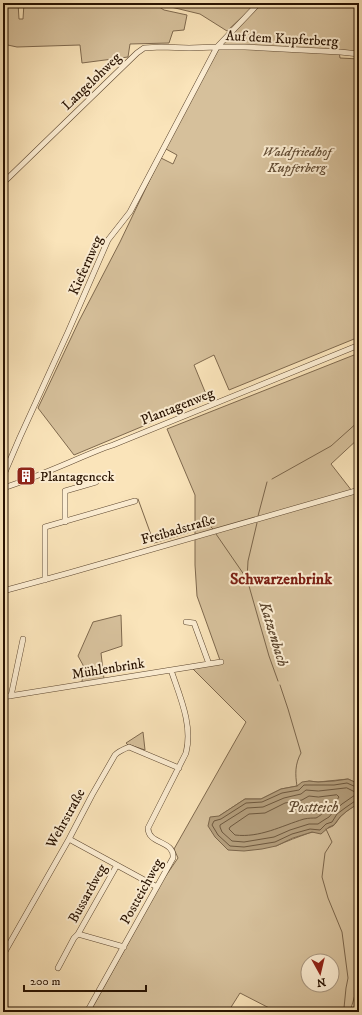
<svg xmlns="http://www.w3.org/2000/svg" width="362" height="1015" font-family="'IM FELL DW Pica',serif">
<rect width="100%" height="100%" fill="#fae4ba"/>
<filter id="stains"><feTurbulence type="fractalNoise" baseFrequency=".005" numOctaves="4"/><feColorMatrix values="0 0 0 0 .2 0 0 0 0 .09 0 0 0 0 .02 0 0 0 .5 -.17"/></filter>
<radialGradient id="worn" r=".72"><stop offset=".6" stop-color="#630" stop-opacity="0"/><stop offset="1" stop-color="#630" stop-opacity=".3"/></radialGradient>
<!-- green -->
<path fill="#d6c09b" stroke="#7f694e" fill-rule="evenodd" d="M3,3H18L19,19H23L24,3H153L164,10L187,15L184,30L173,31L169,43L130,44L128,57L82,63L80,45L17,47L3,44Z
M163,3H257L227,31L200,14L171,7Z
M263,3H359V53L339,51L340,58L359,59V337L229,390L214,355L194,365L208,399L74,455L38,408L79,321L120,242L177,123L222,43ZM166,149L177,155L173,164L161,158Z
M359,353V438L331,464L359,500V784L348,779L318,782L309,781L297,786L281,789L261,799H245L219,816L276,846C287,841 298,837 309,833C317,831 326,830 333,826C336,824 338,819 341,816C346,811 353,807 359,803V981L350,1012H277L240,993L228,1012H90L163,880L178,858L174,849L246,722L193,669L221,663L197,596L195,565V495L167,429ZM308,961H332V985H308Z
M121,615L122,646L101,653L104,679L82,683L83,665L78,656L93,622Z
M143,732L145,750L130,745H128L126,743Z"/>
<!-- water -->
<path fill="#b39d7b" stroke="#7b654a" d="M348,779L359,784V803L347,811L340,817L334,825L329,827L321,834L312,832L293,838L276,846L262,849L244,851L228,850L215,837L208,826L210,817L219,816L245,799H261L281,789L297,786L302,782L309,781L318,782L334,781Z"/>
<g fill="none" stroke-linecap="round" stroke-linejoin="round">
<!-- shore -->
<path stroke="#6e583e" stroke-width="1" d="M359,787H356L347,783L334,785H304L299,790L282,793L262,802L246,803L221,819L214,821L212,825L218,835L230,846L244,847L275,842L292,834L310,829L320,830L326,824L332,822L337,814L345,808L355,801L359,800
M347,788L355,792V795L342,804L334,811L329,817L324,820L318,824H309L290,830L274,837L244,842L232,841L222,832L220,827V825L247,808L263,807L284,798L301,794L306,790L318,791Z
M337,795L339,797C337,801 321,816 316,818C314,818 308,818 304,819C281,826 260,838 235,835L229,829L230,827L249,814L265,813L285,803L302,800L309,796L318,797Z"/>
<!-- stream -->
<path stroke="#7b654a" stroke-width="1" d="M272,479L331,446L359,421
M138,499L154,543L210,526L213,529
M258,516L267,482
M257,523L248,561L247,579L269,656L278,681
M216,534L247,579
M280,685L288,709L301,753C295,764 295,774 297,786
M326,829L332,842L325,853L322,877L328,898L342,932L348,978L346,988L344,1008L343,1012"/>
<defs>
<path id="minor" d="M3,183L137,53L144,48L161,47L189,48L217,47H245L340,52L359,54
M3,480L5,472L20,437L68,332L108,240L130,212L217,47L259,3
M3,488C38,477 71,461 104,448L113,445L359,345
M65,522V491L96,482
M45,580V527L135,501
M3,591L69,573L359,490
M186,622L194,623L209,664
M11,696L23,639
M3,697L221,662
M69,839L157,887
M78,934L124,947
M3,955L69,839L92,795L115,755C119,751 124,749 129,747L179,768
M58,968L74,938L78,934L117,865
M87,1012L173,858C175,840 148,845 148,828L186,753C193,725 180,697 171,670"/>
</defs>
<!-- minor casing -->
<use href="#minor" stroke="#5c462f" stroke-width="6"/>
<!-- minor -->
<use href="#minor" stroke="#fcedd2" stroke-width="5"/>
</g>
<!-- icons -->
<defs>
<symbol id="building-square" viewBox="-11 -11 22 22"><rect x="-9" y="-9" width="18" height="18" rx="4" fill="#8f2418" stroke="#fcedd2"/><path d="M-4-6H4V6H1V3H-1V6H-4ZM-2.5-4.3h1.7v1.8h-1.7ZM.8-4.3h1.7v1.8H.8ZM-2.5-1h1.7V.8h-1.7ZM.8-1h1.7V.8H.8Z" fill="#fff"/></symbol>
</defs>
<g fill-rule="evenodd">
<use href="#building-square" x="15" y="465" width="22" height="22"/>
</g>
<g text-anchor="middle" stroke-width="4" stroke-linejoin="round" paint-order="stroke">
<!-- street labels -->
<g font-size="14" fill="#281201" stroke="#fcedd2">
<text transform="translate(282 38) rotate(3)" y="5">Auf dem Kupferberg</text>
<text transform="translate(91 81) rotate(-44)" y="5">Langelohweg</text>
<text transform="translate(85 265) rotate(-66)" y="5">Kiefernweg</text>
<text transform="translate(177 406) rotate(-22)" y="5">Plantagenweg</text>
<text transform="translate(178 529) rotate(-16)" y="5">Freibadstraße</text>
<text transform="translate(108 668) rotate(-9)" y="5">Mühlenbrink</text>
<text transform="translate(65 818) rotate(-61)" y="5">Wehrstraße</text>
<text transform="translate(141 891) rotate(-61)" y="5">Postteichweg</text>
<text transform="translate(87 893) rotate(-61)" y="5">Bussardweg</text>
</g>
<!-- park labels -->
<g font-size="14" font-style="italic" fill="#654f37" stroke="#fcedd2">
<text x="297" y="156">Waldfriedhof<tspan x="297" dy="16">Kupferberg</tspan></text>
</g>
<!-- poi labels -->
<g font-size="14" fill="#281201" stroke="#fcedd2" text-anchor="start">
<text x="40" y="481">Plantageneck</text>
</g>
<!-- water labels -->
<g font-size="15" font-style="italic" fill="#604a32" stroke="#fcedd2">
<text transform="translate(274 634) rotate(73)" y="5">Katzenbach</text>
<text x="313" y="812">Postteich</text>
</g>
<!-- quarter labels -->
<g font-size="16" font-weight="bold" fill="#7a1f14" stroke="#fcedd2">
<text x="281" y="584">Schwarzenbrink</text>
</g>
</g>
<!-- margin -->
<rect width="362" height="1015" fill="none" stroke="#fae4ba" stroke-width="16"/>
<rect x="4" y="4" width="354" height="1007" fill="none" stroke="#281201" stroke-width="2"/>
<rect x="8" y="8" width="346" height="999" fill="none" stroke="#281201"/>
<!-- north arrow -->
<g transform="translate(320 973) rotate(172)"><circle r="19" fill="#fcedd2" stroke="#a7957e"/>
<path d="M0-3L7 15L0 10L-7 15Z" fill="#8f2418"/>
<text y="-6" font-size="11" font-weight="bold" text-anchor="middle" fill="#281201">N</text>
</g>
<!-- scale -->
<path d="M24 985v6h122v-6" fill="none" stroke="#281201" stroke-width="2"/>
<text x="30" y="985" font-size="12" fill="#281201" stroke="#fcedd2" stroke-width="3" paint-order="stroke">200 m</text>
<rect width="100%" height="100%" filter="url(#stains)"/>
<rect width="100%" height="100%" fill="url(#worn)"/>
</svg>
